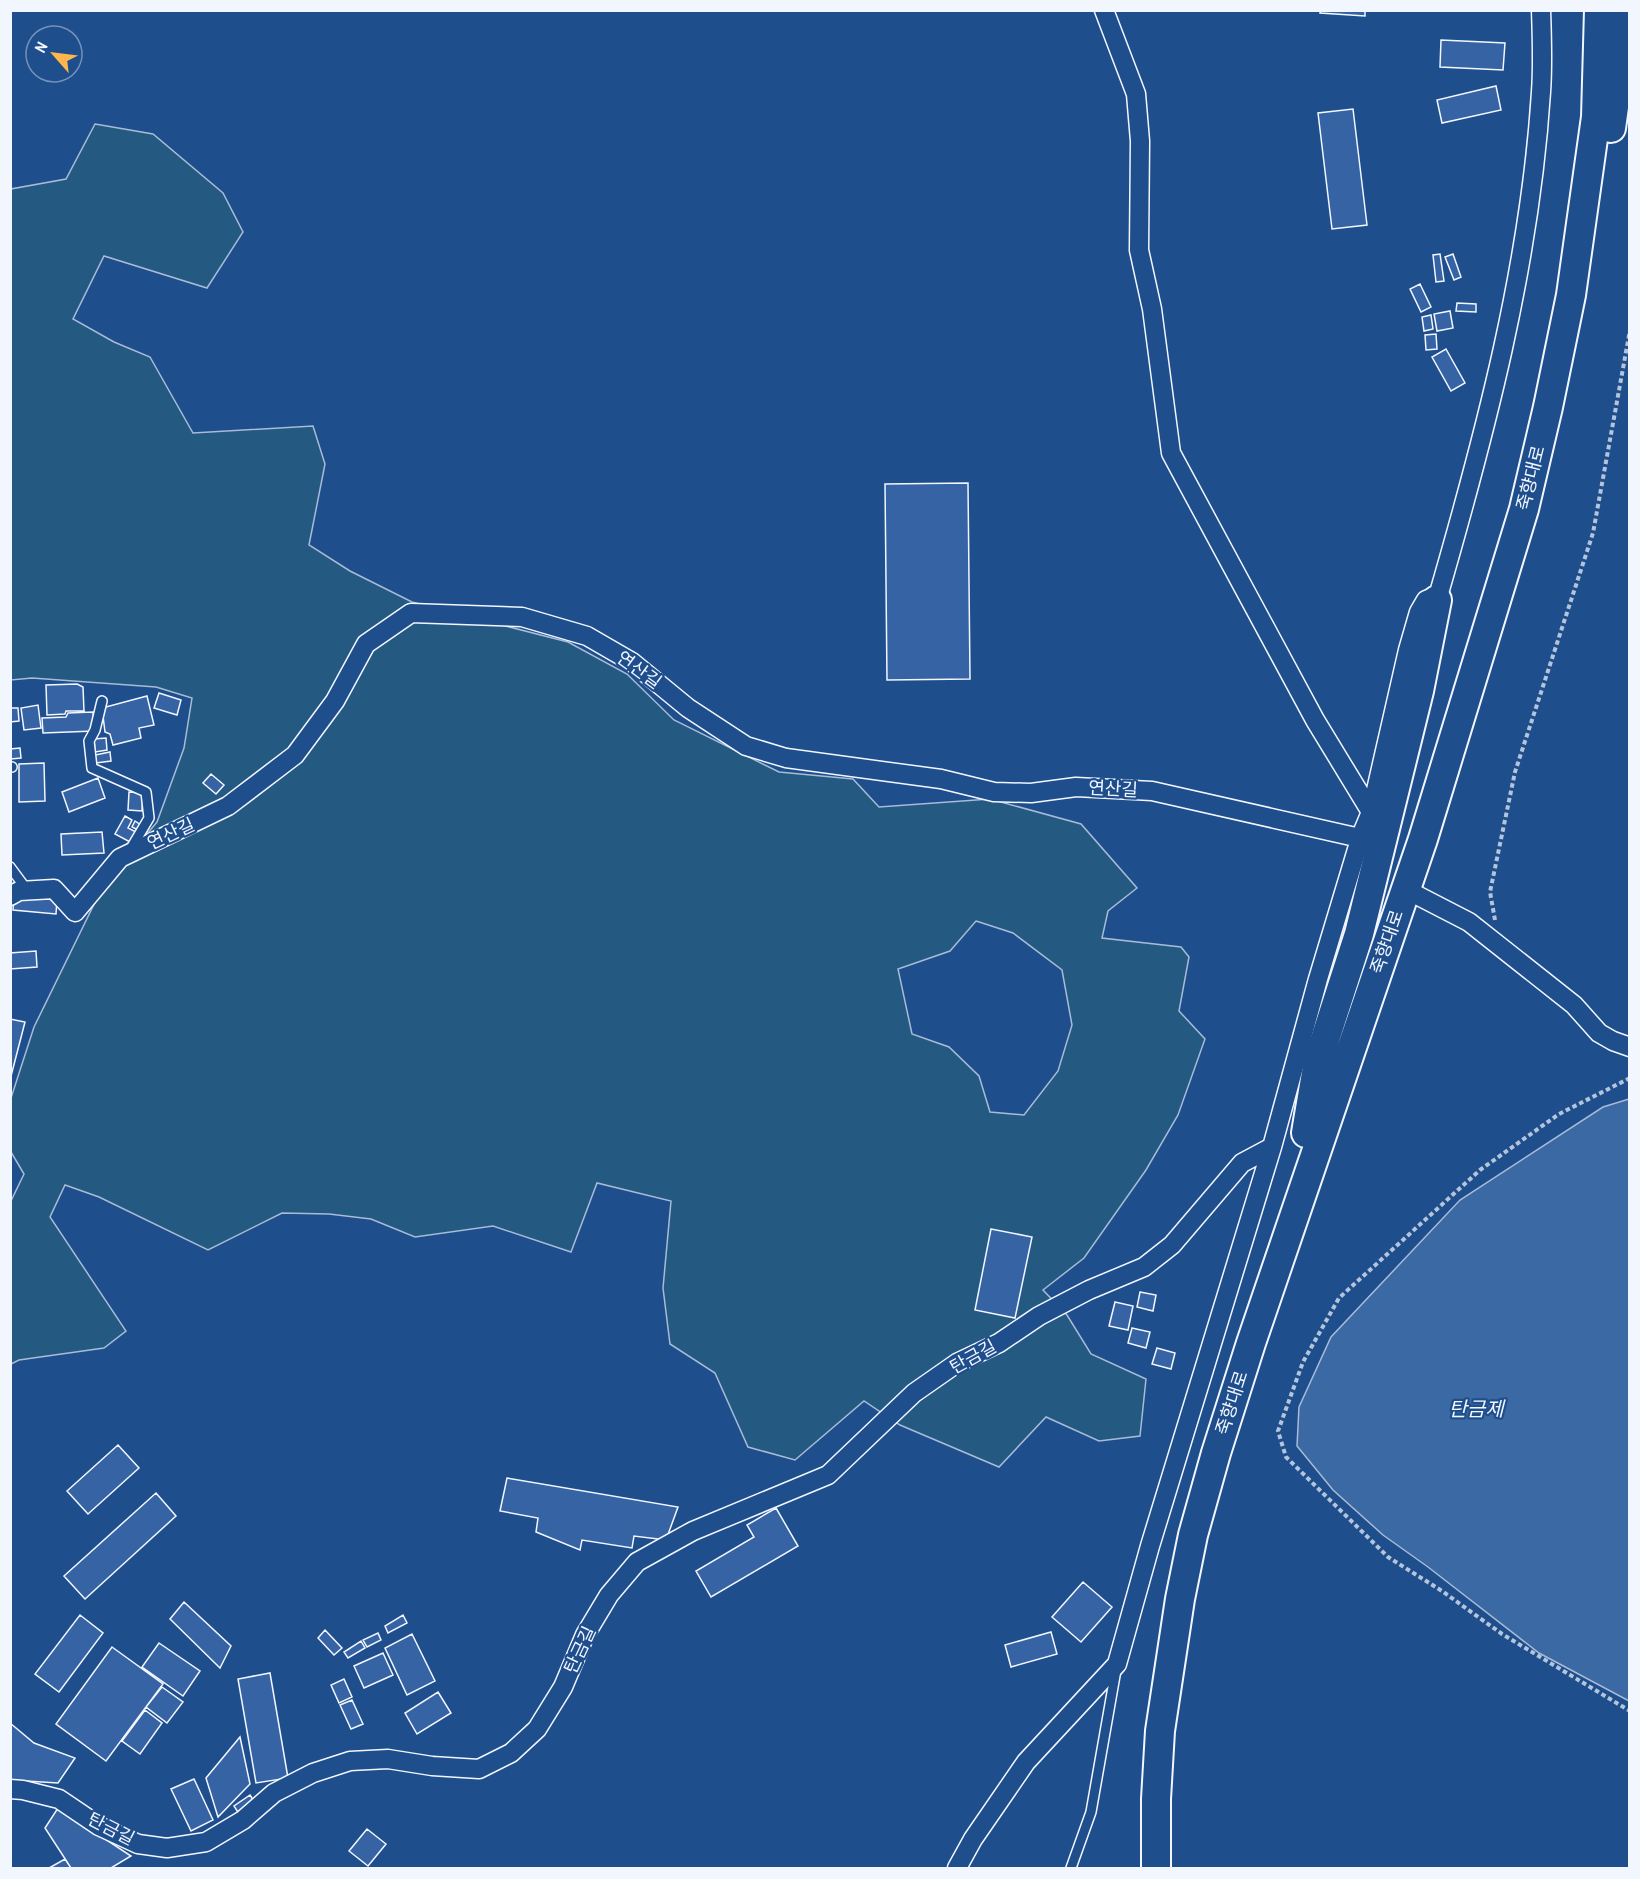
<svg xmlns="http://www.w3.org/2000/svg" width="1640" height="1879" font-family="'Archivo Narrow','Noto Sans KR',sans-serif">
<rect width="100%" height="100%" fill="#1f4e8c"/>
<!-- green -->
<path fill="#245a82" stroke="#a8bbd7" stroke-width="1.5" fill-rule="evenodd" d="M95,124L153,134L223,193L243,232L207,288L104,256L73,319L114,342L150,357L193,433L313,426L325,464L309,545L350,571L412,602L568,642L627,674L674,720L779,772L853,779L879,807L990,799L1081,824L1137,888L1108,911L1102,938L1181,947L1189,957L1179,1011L1205,1039L1178,1115L1146,1170L1084,1258L1043,1290L1067,1315L1091,1354L1146,1379L1140,1436L1099,1441L1046,1417L999,1467L900,1425L864,1401L795,1460L748,1447L715,1373L670,1344L663,1288L671,1201L597,1183L571,1252L493,1226L415,1237L371,1219L329,1214L282,1213L208,1250L99,1197L65,1185L50,1217L126,1331L104,1348L19,1360L11,1364L10,1203L24,1174L11,1152V1098L34,1027L103,886L157,822L184,748L192,698L156,687L32,678L11,680V189L66,179ZM976,921L1013,933L1062,970L1072,1025L1058,1071L1024,1115L990,1112L979,1076L949,1047L912,1034L898,969L950,951Z"/>
<!-- water -->
<path fill="#3b69a3" stroke="#a8bbd7" stroke-width="1.5" d="M1629,1099H1630L1629,1701L1539,1653L1428,1567L1383,1535L1333,1490L1297,1446L1299,1407L1331,1337L1460,1200L1603,1107Z"/>
<!-- building -->
<path fill="#3563a3" stroke="#f2f6ff" stroke-width="1.5" d="M1321,10H1365V16L1320,13Z
M1441,40L1505,43L1503,70L1440,67Z
M1496,86L1501,110L1442,123L1437,100Z
M1353,109L1367,225L1332,229L1318,113Z
M1440,254L1444,281L1436,282L1433,255Z
M1453,254L1461,277L1454,280L1445,257Z
M1420,284L1431,307L1421,312L1410,289Z
M1457,303L1476,304V312L1456,311Z
M1450,311L1453,328L1437,331L1434,314Z
M1431,315L1433,329L1424,331L1422,317Z
M1436,334L1437,349L1426,350L1425,335Z
M1446,349L1465,383L1451,391L1432,357Z
M968,483L970,679L887,680L885,484Z
M77,684L83,687L84,711H66L65,714L47,715L46,685Z
M159,693L181,700L177,715L154,708Z
M147,696L154,725L139,728L141,738L113,745L110,734L105,732L102,708Z
M38,705L41,728L24,730L21,708Z
M10,708H18L19,721L10,722Z
M93,712L94,731L43,733L42,718L66,717L68,713Z
M106,738L107,750L95,752L94,739Z
M20,748L21,758L11,759L10,749Z
M110,752L111,761L96,763L95,755Z
M44,763L45,801L19,802V764Z
M211,774L224,785L216,794L203,783Z
M98,778L105,798L69,812L62,792Z
M129,792L143,793L142,811L128,810Z
M125,816L132,820L128,828L136,832L130,842L115,834Z
M135,821L141,825L138,830L132,827Z
M102,832L104,853L62,855L61,834Z
M14,896L57,900L56,914L13,910Z
M36,951L37,967L10,969V953Z
M10,1019L25,1022L10,1080Z
M991,1229L1032,1237L1015,1318L975,1310Z
M1140,1292L1156,1295L1153,1311L1137,1307Z
M1115,1302L1133,1306L1128,1330L1109,1326Z
M1132,1328L1150,1332L1146,1348L1128,1343Z
M1157,1348L1175,1353L1171,1369L1152,1364Z
M118,1445L139,1468L88,1514L67,1491Z
M507,1478L678,1507L666,1540L634,1536L632,1548L582,1540L580,1550L536,1532L538,1518L500,1511Z
M156,1493L176,1516L85,1599L64,1576Z
M776,1508L798,1546L711,1597L696,1571L754,1537L747,1525Z
M1083,1582L1112,1607L1081,1642L1052,1617Z
M184,1602L231,1646L220,1668L170,1619Z
M80,1615L103,1633L59,1692L35,1674Z
M403,1615L407,1623L388,1633L385,1626Z
M325,1630L342,1648L334,1655L318,1638Z
M1051,1632L1057,1654L1011,1667L1005,1645Z
M378,1633L381,1640L367,1647L363,1640Z
M412,1634L435,1681L407,1695L385,1648Z
M361,1641L365,1648L348,1658L344,1652Z
M159,1643L200,1671L183,1696L142,1667Z
M112,1647L163,1684L106,1761L56,1724Z
M383,1653L393,1675L364,1688L354,1666Z
M270,1673L288,1778L256,1783L238,1679Z
M344,1679L352,1697L339,1703L331,1685Z
M162,1687L183,1702L167,1723L146,1707Z
M438,1692L451,1713L417,1734L405,1713Z
M352,1700L363,1724L351,1729L340,1705Z
M145,1710L162,1723L140,1754L122,1741Z
M10,1723L34,1743L75,1758L58,1783L10,1780Z
M240,1737L250,1784L218,1817L206,1778Z
M194,1779L213,1820L191,1831L171,1789Z
M250,1795L255,1803L239,1814L234,1806Z
M58,1808L131,1856L111,1868H71L45,1828Z
M367,1829L386,1844L368,1866L349,1851Z
M65,1859L71,1868H49Z"/>
<g fill="none" stroke-linecap="round" stroke-linejoin="round">
<defs>
<path id="lane" d="M102,701L95,730L89,741L92,768L146,792L149,818L130,850
M10,767H12
M10,867L27,890
M1071,1868L1091,1812L1116,1670"/>
<path id="street" d="M1104,10L1136,94L1140,141L1139,250L1152,309L1171,453L1315,720L1371,812
M1405,889L1469,922L1574,1005L1599,1033L1613,1041L1630,1047
M10,896L19,891L54,889L75,912L120,858L228,806L295,755L335,701L366,644L411,613L522,617L587,636L632,662L688,708L746,746L786,758L941,779L994,792L1031,793L1076,787L1152,791L1382,843
M1272,1147L1318,979L1361,836L1371,812L1408,650L1419,612L1426,600L1431,598L1437,600C1485,434 1530,265 1541,92C1543,65 1542,38 1541,10
M10,1789L23,1790L59,1799L99,1826L138,1844L167,1848L206,1842L243,1820L274,1793L313,1773L350,1761L388,1759L432,1766L479,1769L511,1753L537,1729L563,1687L585,1635L609,1595L637,1562L693,1531L828,1475L914,1393L957,1363L999,1343L1039,1316L1089,1290L1144,1267L1172,1245L1242,1163L1272,1147L1150,1546L1117,1664L1026,1762L973,1839L957,1868"/>
<path id="primary" d="M1611,128L1623,44L1626,10
M1306,1133L1318,1061L1359,934L1419,691L1437,600
M1156,1868V1799L1160,1731L1180,1599L1193,1535L1216,1453L1251,1343L1423,839L1524,509L1548,407L1571,295L1596,117L1599,10"/>
</defs>
<!-- lane casing -->
<use href="#lane" stroke="#f2f6ff" stroke-width="12"/>
<!-- street casing -->
<use href="#street" stroke="#f2f6ff" stroke-width="21"/>
<!-- primary casing -->
<use href="#primary" stroke="#f2f6ff" stroke-width="32"/>
<!-- path -->
<path stroke="#b3c4dc" stroke-width="4" stroke-dasharray="4.5 3" stroke-linecap="butt" d="M1495,920L1490,892L1515,772L1593,533L1630,330
M1630,1078L1559,1114L1480,1170L1339,1298L1303,1362L1278,1431L1286,1457L1388,1557L1442,1591L1502,1634L1630,1711"/>
<!-- lane -->
<use href="#lane" stroke="#1f4e8c" stroke-width="9"/>
<!-- street -->
<use href="#street" stroke="#1f4e8c" stroke-width="18"/>
<!-- primary -->
<use href="#primary" stroke="#1f4e8c" stroke-width="28"/>
</g>
<g text-anchor="middle" stroke-width="4.5" stroke-linejoin="round" paint-order="stroke">
<!-- street labels -->
<g font-size="18" fill="#f2f6ff" stroke="#1f4e8c">
<text transform="translate(1531 478) rotate(-76)" y="6">죽향대로</text>
<text transform="translate(639 670) rotate(36)" y="6">연산길</text>
<text transform="translate(1113 789) rotate(3)" y="6">연산길</text>
<text transform="translate(171 834) rotate(-25)" y="6">연산길</text>
<text transform="translate(1387 942) rotate(-71)" y="6">죽향대로</text>
<text transform="translate(973 1357) rotate(-29)" y="6">탄금길</text>
<text transform="translate(1232 1403) rotate(-72)" y="6">죽향대로</text>
<text transform="translate(580 1650) rotate(-65)" y="6">탄금길</text>
<text transform="translate(111 1829) rotate(27)" y="6">탄금길</text>
</g>
<!-- water labels -->
<g font-size="20" font-style="italic" fill="#f2f6ff" stroke="#1f4e8c">
<text x="1476" y="1416">탄금제</text>
</g>
</g>
<!-- border -->
<rect width="1640" height="1879" fill="none" stroke="#f2f6ff" stroke-width="24"/>
<!-- north arrow -->
<g transform="translate(54 54) rotate(298)"><circle r="28" fill="#1f4e8c" stroke="#7391ba" stroke-width="1.5"/>
<path d="M0-4.5L10 22L0 15L-10 22Z" fill="#ffb74d"/>
<text y="-9" font-size="16" font-weight="bold" text-anchor="middle" fill="#f2f6ff">N</text>
</g>
</svg>
